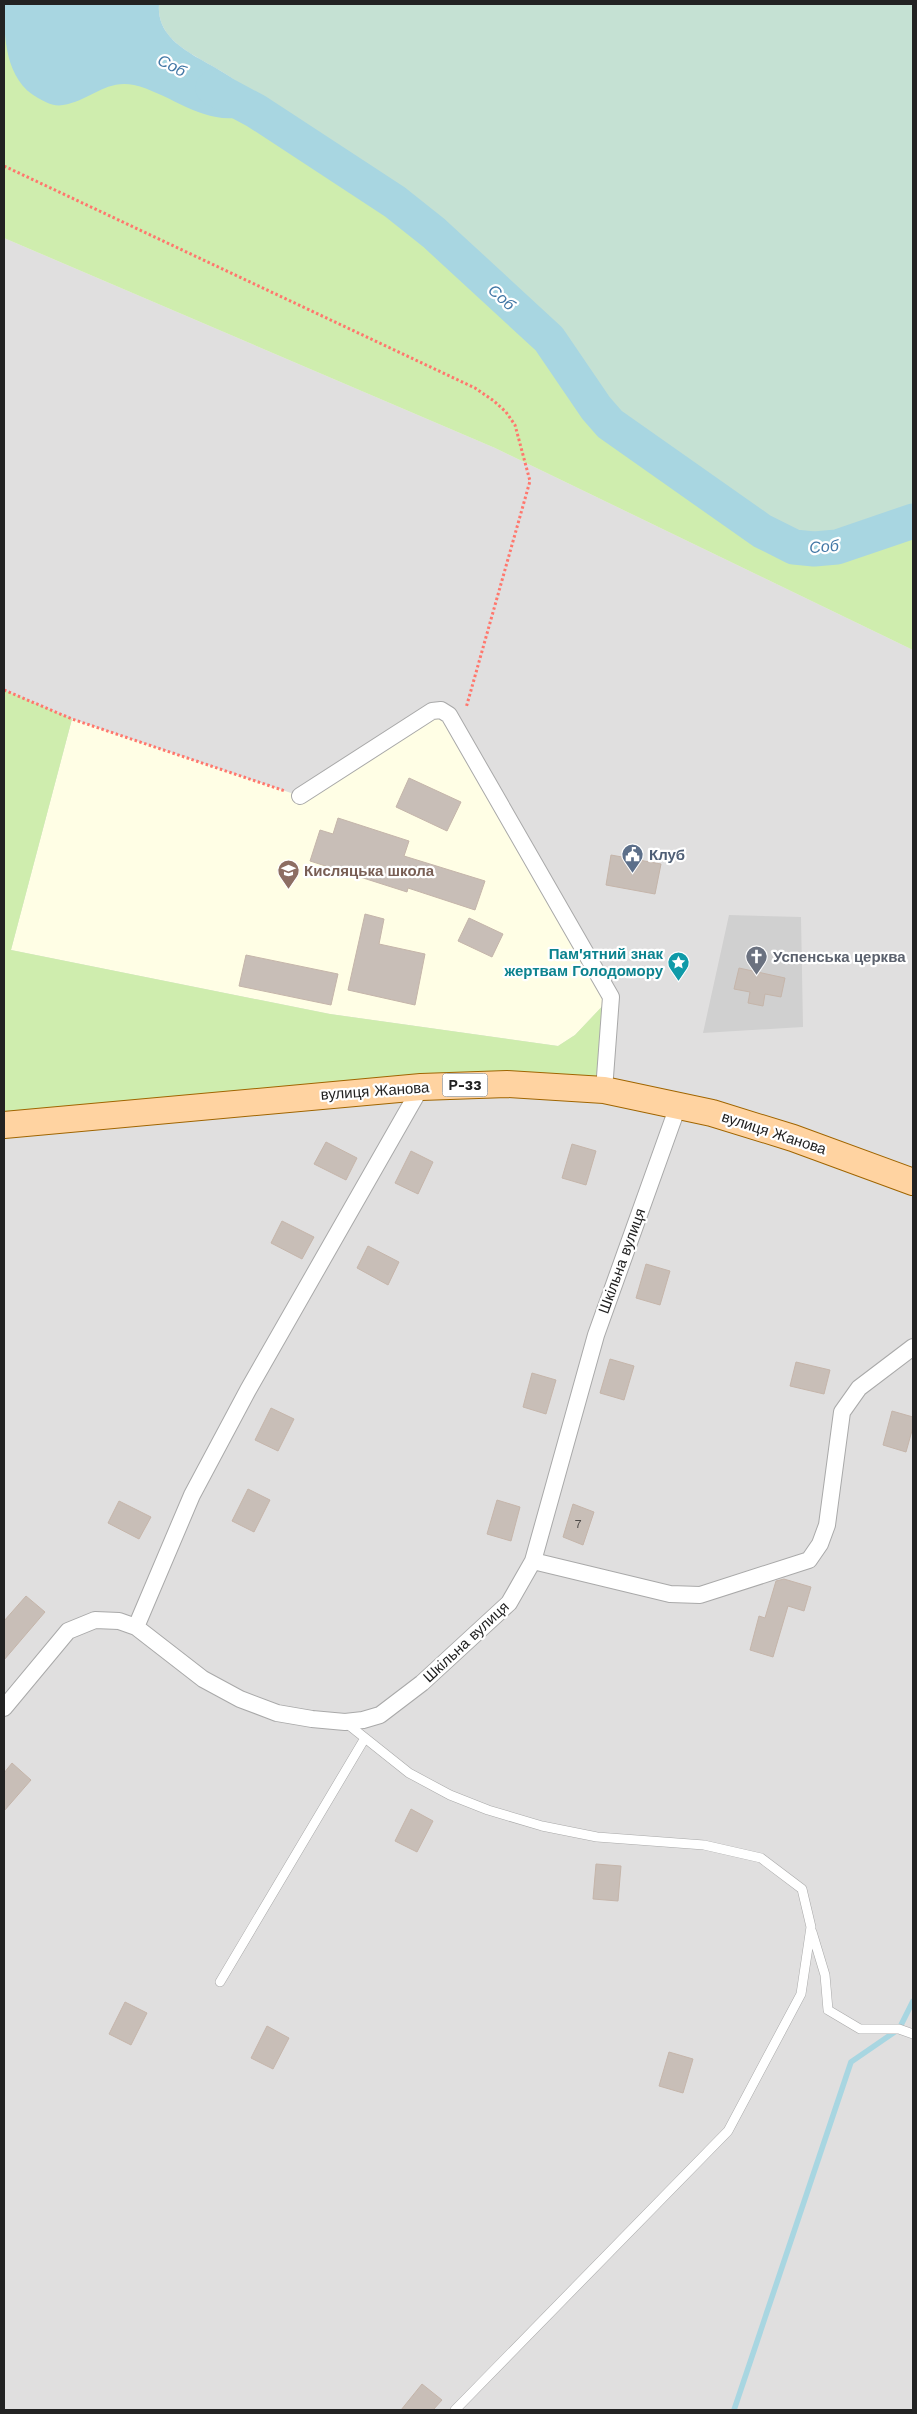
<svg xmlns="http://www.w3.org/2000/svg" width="917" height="2414" font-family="'Work Sans',sans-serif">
<rect width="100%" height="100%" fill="#f2efe9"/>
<!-- residential -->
<path fill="#e0dfdf" d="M4,238L495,448L913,650V2410H4Z"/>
<!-- education -->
<path fill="#fffee5" d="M437,710L611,997L575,1035L558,1046L330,1014L11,950L72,719L300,796Z"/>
<!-- religious -->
<path fill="#d0d0d0" d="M729,915L801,917L803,1027L703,1033Z"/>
<!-- grass -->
<path fill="#cfedae" d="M4,4L125,40L256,111L413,216L549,339L562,356L762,531C772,537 783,544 794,547C832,558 877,533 913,521V650L495,448L4,238Z
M4,690L72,719L11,950L330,1014L558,1046L575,1035L611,997L604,1090L507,1084L4,1125Z"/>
<!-- wetland -->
<path fill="#c5e1d3" d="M159,4H913V521L837,547L814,549L794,547L762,531L610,424L596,408L549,339L434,233L395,202L256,111C254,105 252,97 248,93C224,61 155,53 159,4Z"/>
<!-- water -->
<path fill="#a8d6e1" d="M4,4H159C155,53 224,61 248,93C252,97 254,105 256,111C249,113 241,117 234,118C198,121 168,93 134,85C105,79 90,101 63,105C54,107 45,102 38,98C5,80 4,37 4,4Z"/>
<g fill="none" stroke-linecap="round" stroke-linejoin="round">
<!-- stream -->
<path stroke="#a8d6e1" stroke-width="5.5" d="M734,2410L851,2062L899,2029L913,2001"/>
<!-- river -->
<path stroke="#a8d6e1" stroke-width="35" d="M213,88L256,111L395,202L434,233L549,339L596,408L610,424L762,531L794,547L814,549L837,547L913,521"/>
</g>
<!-- building -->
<path fill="#c8beb7" stroke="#c5b5aa" d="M409,778L461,802L447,831L396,807Z
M338,818L409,841L404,856L485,881L475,910L408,888L407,892L310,861L320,830L333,834Z
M611,855L661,864L655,894L606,885Z
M365,914L384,919L379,944L425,954L415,1005L348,990Z
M469,918L503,934L492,957L458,941Z
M246,955L338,974L331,1005L239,986Z
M739,968L785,978L781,997L765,994L763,1006L748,1003L750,992L734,989Z
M326,1142L357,1158L346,1180L314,1164Z
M572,1144L596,1151L586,1185L562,1178Z
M411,1151L433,1162L418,1194L395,1183Z
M282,1221L314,1237L302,1259L271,1243Z
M368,1246L399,1262L388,1285L357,1268Z
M646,1264L670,1271L660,1305L636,1298Z
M610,1359L634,1366L624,1400L600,1393Z
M796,1362L830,1370L824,1394L790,1386Z
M532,1373L556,1380L546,1414L523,1407Z
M271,1408L294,1419L278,1451L255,1440Z
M892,1411L913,1417V1427L906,1452L883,1445Z
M248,1489L270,1500L254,1532L232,1521Z
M497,1500L520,1507L511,1541L487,1534Z
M119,1501L151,1517L139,1539L108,1523Z
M573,1504L594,1512L583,1545L563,1537Z
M784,1579L811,1587L804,1611L788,1606L773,1657L750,1650L759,1616L765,1618L776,1581Z
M26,1596L45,1612L4,1660V1621Z
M12,1763L31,1780L4,1811V1773Z
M411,1809L433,1821L417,1852L395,1841Z
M596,1864L621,1866L618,1901L593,1899Z
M125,2002L147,2013L131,2045L109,2034Z
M267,2026L289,2038L273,2069L251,2058Z
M669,2052L693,2059L683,2093L659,2086Z
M422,2384L442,2400L433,2410H401Z"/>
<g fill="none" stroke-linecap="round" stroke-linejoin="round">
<defs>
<path id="lane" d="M345,1722L409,1773L450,1795L488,1810L542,1826L597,1837L704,1845L761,1858L802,1889L811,1927L801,1994L728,2131L455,2410
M812,1932L825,1975L828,2010L860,2029H899L913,2034
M220,1982L365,1738"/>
<path id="street" d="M300,796L432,711L441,710L449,715L611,997L604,1090
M533,1561L670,1594L700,1595L809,1560L820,1544L827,1525L842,1412L859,1388L913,1347
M136,1627L192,1495L248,1390L421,1087
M4,1708L68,1631L95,1620L119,1621L136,1627L203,1679L240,1699L277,1713L312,1719L345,1722L363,1720L380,1715L422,1683L509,1603L533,1561L596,1335L678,1106"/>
<path id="primary" d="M4,1125L421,1087L507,1084L604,1090L712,1113L793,1138L913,1182"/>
</defs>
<!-- lane casing -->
<use href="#lane" stroke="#a9a9a9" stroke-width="10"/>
<!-- street casing -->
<use href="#street" stroke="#a9a9a9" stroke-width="18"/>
<!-- primary casing -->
<use href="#primary" stroke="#a06500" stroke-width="28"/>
<!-- path -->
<path stroke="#ff776d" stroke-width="3" stroke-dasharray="2.5 2.5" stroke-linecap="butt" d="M4,166L475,388L494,401L506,412L515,425L530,481L466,708
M4,690L72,719L285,791"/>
<!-- lane -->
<use href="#lane" stroke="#fff" stroke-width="9"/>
<!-- street -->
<use href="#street" stroke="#fff" stroke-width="16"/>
<!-- primary -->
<use href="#primary" stroke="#ffd3a1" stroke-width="26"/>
</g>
<!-- icons -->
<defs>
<symbol id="civic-pin" viewBox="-11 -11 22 30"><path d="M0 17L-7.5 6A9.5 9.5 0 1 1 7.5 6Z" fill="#5c6f8a" stroke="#fff"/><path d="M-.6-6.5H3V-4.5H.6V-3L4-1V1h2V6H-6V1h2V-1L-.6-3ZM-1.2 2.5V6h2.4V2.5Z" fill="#fff"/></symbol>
<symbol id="school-pin" viewBox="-11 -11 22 30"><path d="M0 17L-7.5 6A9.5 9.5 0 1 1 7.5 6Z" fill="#8d6e63" stroke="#fff"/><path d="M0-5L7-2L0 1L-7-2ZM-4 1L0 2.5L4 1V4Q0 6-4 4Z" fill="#fff"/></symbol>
<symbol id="church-pin" viewBox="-11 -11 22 30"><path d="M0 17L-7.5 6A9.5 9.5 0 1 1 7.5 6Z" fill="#6b7280" stroke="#fff"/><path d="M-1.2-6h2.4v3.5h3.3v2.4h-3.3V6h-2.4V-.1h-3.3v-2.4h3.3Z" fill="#fff"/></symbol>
<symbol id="sight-pin" viewBox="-11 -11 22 30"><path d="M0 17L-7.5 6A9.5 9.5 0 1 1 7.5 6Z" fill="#0f9aa8" stroke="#fff"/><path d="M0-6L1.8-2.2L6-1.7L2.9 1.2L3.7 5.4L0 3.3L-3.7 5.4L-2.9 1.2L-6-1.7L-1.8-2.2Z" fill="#fff"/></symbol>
</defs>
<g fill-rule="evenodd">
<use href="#civic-pin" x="620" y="842" width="25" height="34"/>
<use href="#school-pin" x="276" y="858" width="25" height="34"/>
<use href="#church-pin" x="744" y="944" width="25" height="34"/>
<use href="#sight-pin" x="666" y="950" width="25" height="34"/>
</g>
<g text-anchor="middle" stroke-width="4.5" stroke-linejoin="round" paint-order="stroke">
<!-- number labels -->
<g font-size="12" fill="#4c4947">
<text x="578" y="1528">7</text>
</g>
<!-- shield labels -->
<rect fill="#fff" stroke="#646464" stroke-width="1" x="442.5" y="1073.5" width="45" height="23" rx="4"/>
<g font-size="14" font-weight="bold" fill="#222">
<text x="465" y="1090">Р-33</text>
</g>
<!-- service labels -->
<g font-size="15" font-weight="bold" fill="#4e5e75" stroke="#fff" text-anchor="start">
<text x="649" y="860">Клуб</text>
</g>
<!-- education labels -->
<g font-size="15" font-weight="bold" fill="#785e54" stroke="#fff" text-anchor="start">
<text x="304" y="876">Кисляцька школа</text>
</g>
<!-- culture labels -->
<g font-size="15" font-weight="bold" fill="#0d838f" stroke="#fff" text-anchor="end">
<text x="663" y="959">Пам'ятний знак<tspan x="663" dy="17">жертвам Голодомору</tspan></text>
</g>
<!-- worship labels -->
<g font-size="15" font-weight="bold" fill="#5b616d" stroke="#fff" text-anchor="start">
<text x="773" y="962">Успенська церква</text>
</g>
<!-- street labels -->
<g font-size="15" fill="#222" stroke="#fff">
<text transform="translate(375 1091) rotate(-4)" y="5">вулиця Жанова</text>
<text transform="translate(774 1133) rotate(18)" y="5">вулиця Жанова</text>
<text transform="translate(622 1261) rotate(-70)" y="5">Шкільна вулиця</text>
<text transform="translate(466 1642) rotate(-43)" y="5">Шкільна вулиця</text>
</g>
<!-- water labels -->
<g font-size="16" font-style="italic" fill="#4378a6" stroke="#fff">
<text transform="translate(172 65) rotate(28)" y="6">Соб</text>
<text transform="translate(502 297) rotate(42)" y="6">Соб</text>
<text transform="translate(824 546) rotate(-5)" y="6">Соб</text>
</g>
</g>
<!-- border -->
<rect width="917" height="2414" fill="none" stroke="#222222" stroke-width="10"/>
</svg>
